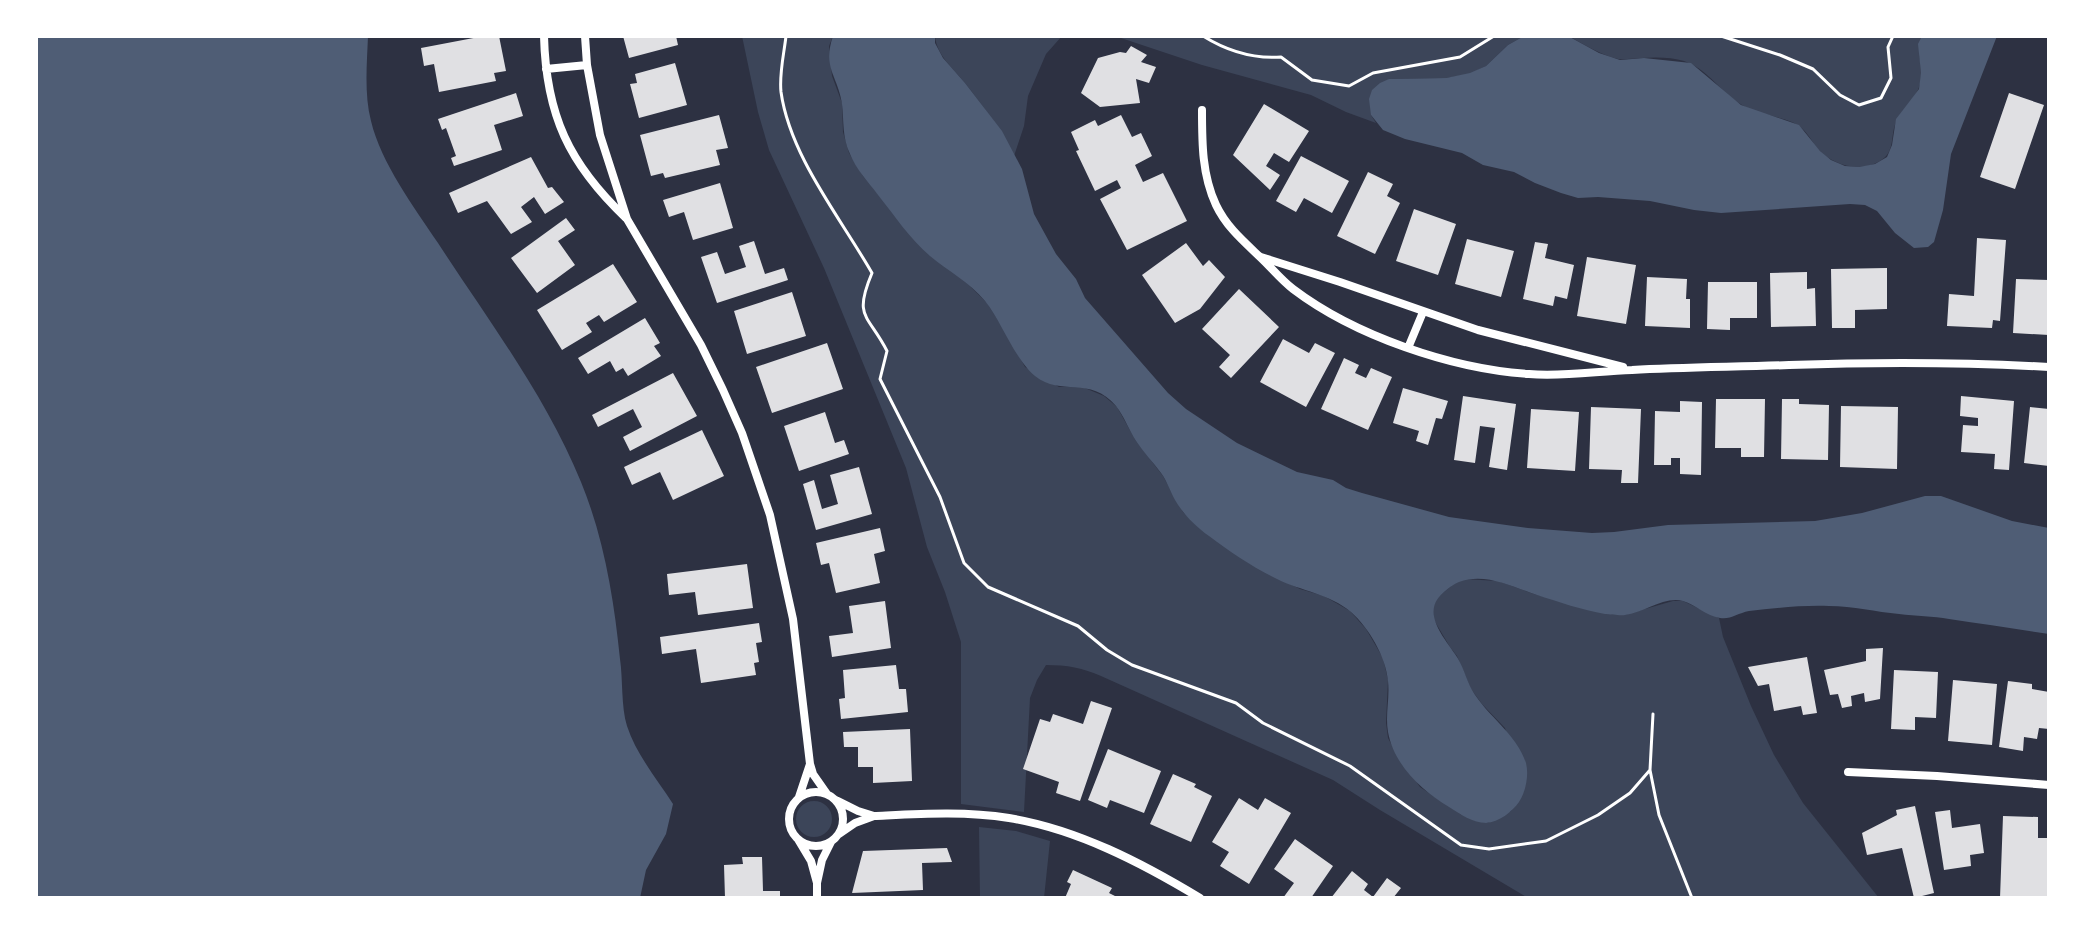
<svg xmlns="http://www.w3.org/2000/svg" width="2085" height="934" font-family="Helvetica,sans-serif">
<rect width="100%" height="100%" fill="#2d3142"/>
<!-- green -->
<path fill="#3c4559" d="M742,36H833L829,46L832,76L842,103L843,132L849,153L863,176L881,198L987,303L1008,336L1025,367L1059,387L1080,386L1104,396L1117,407L1136,441L1163,476L1183,512L1198,527L1249,563L1300,589L1324,596L1350,611L1366,629L1383,658L1388,680L1386,723L1388,738L1396,753L1420,787L1460,814L1476,821L1488,823L1511,811L1524,791L1505,728L1482,704L1471,689L1457,656L1450,647L1434,620L1433,609L1436,599L1444,592L1455,583L1465,579L1498,581L1534,594L1608,614L1624,615L1673,601H1683L1719,618L1723,637L1751,706L1774,755L1803,803L1879,898H1528L1380,810L1333,780L1101,676C1083,668 1067,665 1046,665L1037,680L1030,698L1024,812L961,804V642L945,592L927,547L906,468L824,268L769,150L758,112Z
M935,36H1062L1046,54L1028,96L1024,126L1014,156C1001,130 983,106 965,83C953,68 937,56 935,36Z
M1115,36H1524L1508,45L1486,66L1470,74L1446,78L1389,79L1371,115L1376,123L1346,112L1311,95L1202,65Z
M1568,36H1922C1915,52 1924,67 1920,84C1917,98 1900,109 1895,125C1891,136 1894,150 1884,158C1865,174 1834,167 1818,149C1812,142 1807,131 1799,126C1787,117 1758,115 1742,105C1721,93 1708,69 1684,61C1672,57 1655,57 1642,58C1634,58 1625,60 1618,59C1600,55 1584,44 1568,36Z
M796 819a18 18 0 1 1 36 0a18 18 0 1 1-36 0Z
M979,827L1016,831L1050,841L1044,898H980Z"/>
<!-- water -->
<path fill="#4f5d75" d="M36,36H368C367,63 364,94 371,121C381,163 414,207 438,243C488,320 546,396 581,482C604,538 614,599 620,659C623,679 621,707 627,726C636,754 657,779 673,804L666,834L646,870L640,898H36Z
M833,36H935V43L943,58L965,83L1002,131L1022,169L1034,214L1056,254L1076,279L1085,298L1168,393L1186,409L1237,443L1297,472L1333,480L1346,488L1362,493L1449,517L1528,528L1592,533L1614,532L1668,525L1815,521L1862,513L1925,496H1941L2012,521L2049,528V634C2016,629 1983,624 1949,619C1933,616 1916,616 1899,614C1876,612 1853,606 1829,606C1803,605 1775,608 1749,611C1738,613 1730,620 1720,618C1706,616 1696,605 1683,601C1664,596 1644,613 1625,615C1621,616 1609,614 1605,614C1582,610 1559,602 1537,595C1513,587 1485,572 1459,582C1455,583 1446,590 1443,593C1421,612 1443,636 1455,654C1463,665 1466,679 1472,690C1487,716 1516,733 1526,763C1529,775 1526,791 1519,802C1512,812 1499,822 1486,823C1473,823 1460,814 1449,807C1422,791 1394,765 1388,732C1385,715 1390,698 1388,681C1386,657 1369,628 1351,612C1330,594 1301,591 1277,579C1254,568 1230,552 1209,536C1196,527 1183,514 1175,500C1170,491 1167,481 1161,473C1153,462 1144,453 1136,441C1129,430 1124,416 1116,406C1090,375 1061,397 1035,376C1015,360 1002,322 985,301C969,282 948,271 930,256C909,238 895,216 878,195C868,182 856,169 850,154C842,137 844,121 842,104C838,76 822,68 833,36Z
M1524,36H1568L1599,53L1620,60L1644,58L1691,63L1741,105L1799,125L1820,151L1831,160L1845,166L1859,167L1875,164L1887,157L1892,145L1896,119L1919,89L1921,73L1918,44L1922,36H1997L1951,154L1943,210L1934,242L1928,247L1914,248L1895,233L1877,211L1865,205L1850,204L1721,213L1694,210L1650,201L1598,197L1578,198L1561,193L1535,183L1514,172L1483,165L1462,153L1405,139L1383,130L1371,115L1369,99L1372,90L1380,83L1389,79L1446,78L1470,73L1486,66L1508,45Z"/>
<!-- building -->
<path fill="#e0e0e3" d="M484,36H499L506,71L494,73L496,81L439,92L434,64L424,66L421,48Z
M623,36H676L678,45L629,58Z
M1131,46L1147,55L1141,62L1156,67L1149,83L1136,79L1140,103L1100,107L1081,93L1098,58L1120,52L1126,53Z
M675,63L687,105L639,118L630,84L637,83L635,74Z
M516,93L523,116L494,125L502,150L454,166L451,158L456,156L446,128L442,130L438,119Z
M2009,93L2044,105L2015,189L1980,177Z
M1264,104L1309,131L1289,162L1274,153L1266,166L1280,175L1270,190L1233,155Z
M719,115L728,148L716,150L720,165L665,178L663,173L651,176L640,135Z
M1121,115L1132,137L1141,133L1152,156L1135,165L1143,182L1163,173L1187,221L1127,250L1100,199L1121,188L1117,180L1095,191L1076,151L1079,150L1071,132L1095,120L1098,126Z
M1301,156L1349,181L1332,213L1304,198L1296,212L1276,201Z
M531,157L548,188L552,187L564,202L545,214L534,197L521,207L532,222L511,234L487,201L458,213L449,193Z
M1368,172L1393,184L1387,196L1400,203L1375,254L1337,236Z
M720,183L733,228L693,240L684,212L669,217L663,200Z
M1414,209L1456,224L1438,275L1396,261Z
M566,218L575,230L558,241L575,265L537,293L511,258Z
M1977,238L2006,240L2000,321L1993,320L1992,328L1947,326L1949,294L1974,296Z
M1467,239L1514,251L1501,297L1455,284Z
M754,241L765,274L784,268L788,280L717,303L701,257L717,252L725,274L746,267L739,246Z
M1535,242L1548,244L1545,258L1574,265L1567,299L1555,296L1553,306L1523,299Z
M1186,243L1203,266L1209,260L1225,277L1200,309L1175,323L1142,275Z
M1587,257L1636,265L1626,324L1577,316Z
M613,264L637,302L604,322L599,315L586,323L592,332L562,350L537,310Z
M1887,268V309L1855,310V328H1832L1831,269Z
M1807,272V289L1815,288L1816,326L1771,327L1770,273Z
M1647,277L1687,279L1686,299H1690V328L1645,326Z
M2016,279L2049,280V335L2013,333Z
M1708,282H1757V318H1730V330L1707,329Z
M1239,289L1279,327L1231,378L1219,367L1230,355L1202,329Z
M792,292L806,336L747,354L734,311Z
M645,318L660,343L654,346L661,356L628,376L623,368L616,372L610,361L588,374L578,358Z
M1283,339L1309,353L1315,343L1335,353L1306,407L1260,382Z
M827,343L843,389L772,413L756,367Z
M1344,358L1359,365L1355,373L1366,378L1371,368L1392,377L1368,430L1321,409Z
M673,373L697,416L630,451L623,437L642,427L633,409L598,427L592,415Z
M1403,388L1448,401L1442,419L1436,418L1428,445L1416,441L1419,431L1393,423Z
M1463,396L1516,404L1507,470L1489,467L1495,428L1480,426L1475,463L1454,460Z
M1961,396L2014,401L2009,470L1994,469L1995,454L1961,452L1963,425L1978,426V418L1960,416Z
M1716,399H1765L1764,457H1741V448H1715Z
M1782,399H1799V404L1829,405L1828,460L1781,459Z
M1680,401L1702,402L1701,475L1680,474V458H1671V465H1654L1655,411L1680,412Z
M1841,406L1898,407L1897,469L1840,467Z
M1591,407L1641,409L1638,483H1621L1622,470L1589,469Z
M2030,407L2049,409V466L2024,463Z
M1531,409L1579,412L1575,471L1527,468Z
M825,412L835,443L844,440L849,454L799,471L784,426Z
M702,430L724,476L673,500L660,472L632,485L624,467Z
M859,467L872,514L816,530L803,484L814,480L822,509L838,504L830,475Z
M880,528L885,551L874,554L880,583L836,593L829,563L821,565L816,543Z
M747,564L753,608L698,615L695,592L669,595L667,574Z
M885,601L891,648L832,657L829,636L853,633L849,606Z
M759,623L762,642L756,643L759,662L754,663L756,675L701,683L696,649L662,654L660,637Z
M1883,648L1880,699L1865,702L1864,693L1851,696L1852,706L1842,708L1838,694L1830,695L1824,670L1866,661V649Z
M1807,657L1817,713L1803,715L1801,706L1774,711L1769,684L1758,686L1748,667Z
M896,665L899,689H906L908,712L841,719L839,699L845,698L843,670Z
M1894,670L1938,672L1936,718L1915,717V730L1891,729Z
M1953,680L1997,684L1992,745L1948,741Z
M2008,681L2032,684V689L2049,692V729L2039,728L2037,739L2024,737L2023,751L1999,747Z
M1091,701L1112,708L1080,801L1056,793L1059,782L1023,769L1040,719L1050,722L1053,714L1083,724Z
M910,729L912,781L873,783V767H858V747H844L843,732Z
M1108,749L1161,771L1144,813L1110,800L1107,808L1088,800Z
M1173,774L1196,784L1194,787L1212,796L1191,842L1150,824Z
M1239,798L1258,810L1265,798L1291,813L1249,884L1220,866L1229,852L1212,842Z
M1915,806L1934,893L1914,898L1902,848L1867,855L1862,833L1897,815L1896,810Z
M1950,810L1952,828L1980,824L1984,853L1970,855L1971,866L1944,870L1935,812Z
M2003,816L2038,817V838H2049V898H2000Z
M1295,839L1333,866L1311,898H1283L1294,883L1274,869Z
M947,848L952,862L922,863L923,890L852,893L863,851Z
M742,857H762L763,891H780V898H725L724,865L743,864Z
M1073,870L1112,888L1109,893L1119,898H1065L1071,884L1067,882Z
M1352,871L1368,884L1364,890L1373,897L1387,878L1401,888L1393,898H1331Z"/>
<g fill="none" stroke-linecap="round" stroke-linejoin="round">
<!-- path -->
<path stroke="#fff" stroke-width="3" d="M786,36C784,54 779,74 781,92C790,156 840,217 872,273C853,318 868,314 887,351L880,379L940,497L964,563L988,587L1078,626L1107,650L1132,665L1236,703L1263,723L1350,766L1461,845L1489,849L1546,841L1598,815L1630,793L1650,770
M1203,36C1227,51 1252,59 1281,57L1312,80L1349,86L1373,73L1460,57L1494,36
M1721,36L1780,55L1813,69L1840,95L1859,105L1881,98L1891,78L1888,47L1893,36
M1653,714L1650,770L1659,815L1692,898"/>
<!-- minor -->
<path stroke="#fff" stroke-width="8" d="M544,36C546,115 569,164 626,218
M585,36L587,65L600,135L627,219L701,345L723,390L742,433L770,515L793,619L810,764
M546,69L587,65
M1202,110C1202,143 1202,175 1216,205C1226,226 1242,240 1259,256C1271,267 1280,279 1293,289C1355,336 1452,369 1529,374C1563,377 1598,371 1632,370C1684,367 1737,367 1789,365C1875,362 1963,362 2049,367
M1261,257L1340,282L1478,330L1623,367
M1408,348L1423,312
M1848,772L1937,776L2049,785
M789 819a27 27 0 1 1 54 0a27 27 0 1 1-54 0Z
M799,797L810,764L813,774L827,794
M838,801L858,811L874,816L855,823L839,834
M874,816C919,814 964,811 1009,818C1077,829 1142,863 1200,898
M799,841L811,861L817,883L822,860L831,842
M817,883V898"/>
</g>
<!-- border -->
<rect width="2085" height="934" fill="none" stroke="#ffffff" stroke-width="76"/>
</svg>
